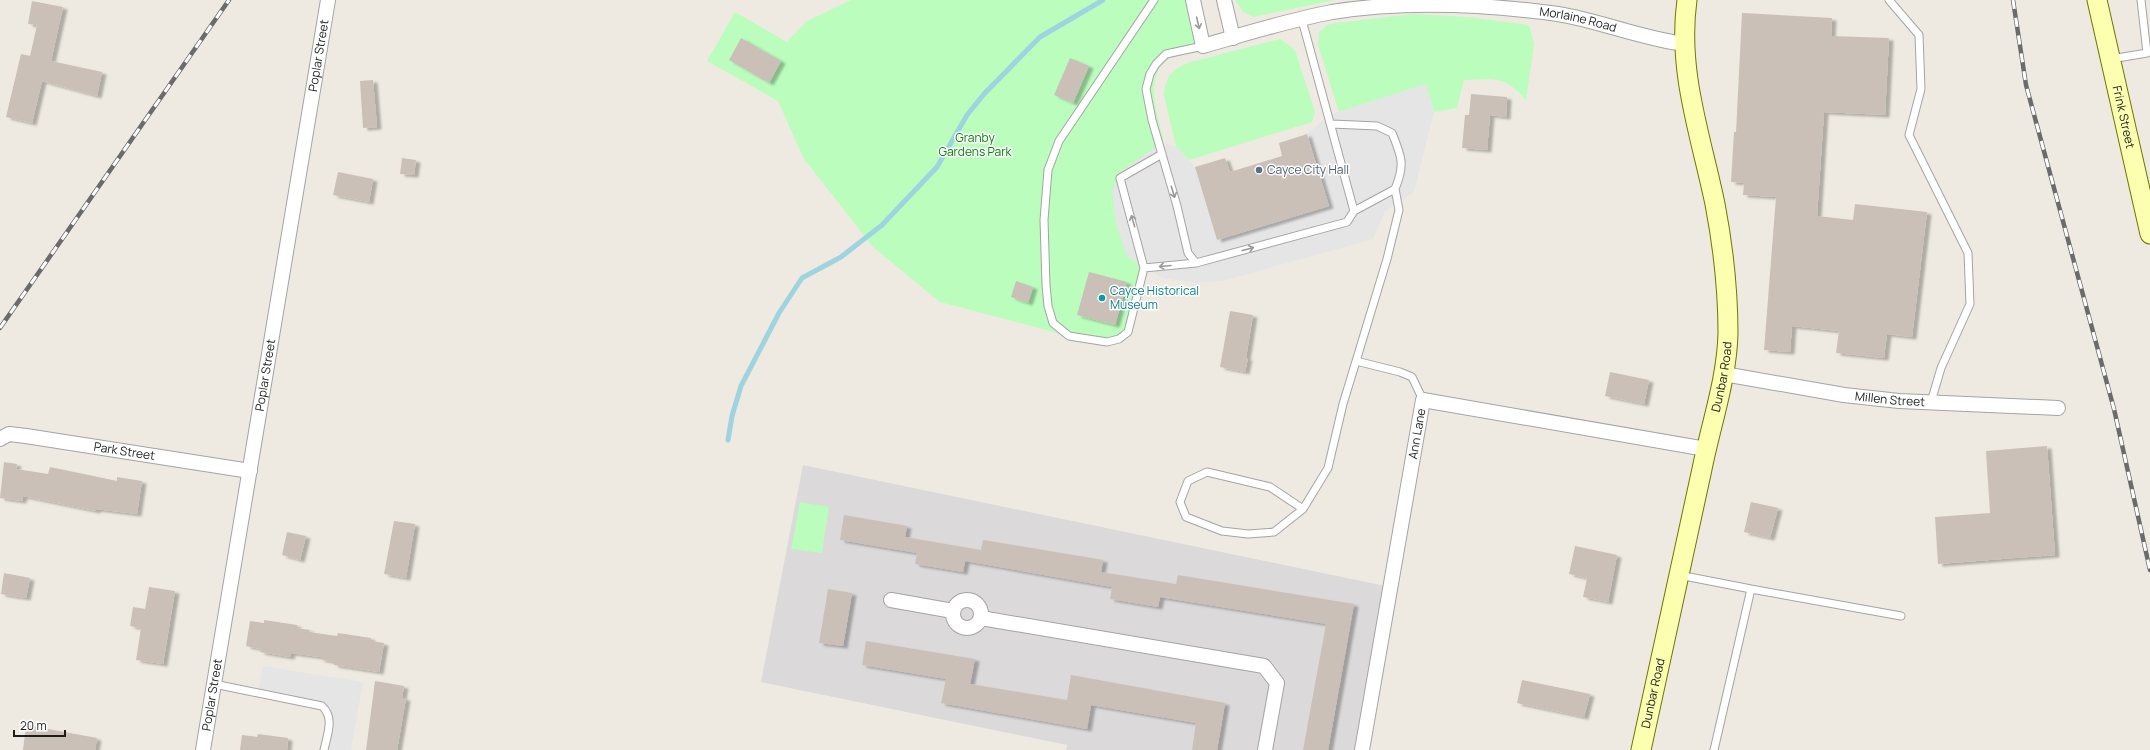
<svg xmlns="http://www.w3.org/2000/svg" width="2150" height="750" font-family="Manrope,sans-serif">
<defs>
<filter id="shadow"><feDropShadow dx="4.5" dy="2.5" stdDeviation="1" flood-color="#0004"/></filter>
</defs>
<rect width="100%" height="100%" fill="#efeae1"/>
<!-- residential -->
<path fill="#dbd9d9" d="M803,465L1390,587L1362,750H1066L1067,745L761,682Z"/>
<!-- park -->
<path fill="#bafdbd" d="M851,0H1192L1203,46C1192,50 1178,53 1169,59C1142,76 1159,118 1164,143L1153,149L1144,268L1128,332L1119,339L1069,336L940,302L873,247L804,159L778,101L707,61L735,12L787,42L807,21Z
M1235,0H1335L1253,17L1243,12Z
M1413,14L1468,17L1529,25L1534,44L1526,100C1505,75 1495,79 1464,80L1457,108L1434,112L1426,84L1339,112L1318,45L1319,32L1327,25L1336,23Z
M1280,39L1295,50L1315,112L1312,122L1189,160L1176,146L1164,96L1165,85L1169,76L1176,69L1187,63Z
M800,502L829,507L822,553L791,549Z"/>
<!-- parking -->
<path fill="#e5e5e5" d="M1426,84L1434,112L1414,192L1385,211L1373,239L1223,281L1194,283L1163,278L1144,268L1127,256L1116,224L1112,191L1120,172L1153,149L1164,143L1176,146L1195,167L1217,240L1328,206L1307,134L1329,115Z
M263,666L363,682L351,750H324L328,711L258,693Z"/>
<g fill="none" stroke-linecap="round" stroke-linejoin="round">
<!-- stream -->
<path stroke="#9ed3e0" stroke-width="5" d="M728,440L732,416L741,386L779,313L802,278L841,257L882,225L937,167L967,115L984,94L1040,37L1103,0"/>
</g>
<!-- building -->
<path fill="#cbc0b7" filter="url(#shadow)" d="M32,1L63,7L51,61L102,72L97,96L42,81L32,123L6,117L21,54L30,56L37,25L28,24Z
M1742,13L1832,18L1831,36L1889,38L1885,115L1824,112L1817,216L1853,220L1855,204L1927,212L1912,337L1887,334L1884,358L1836,353L1839,331L1792,326L1790,352L1764,350L1776,197L1743,195L1744,183L1731,182L1734,132H1736Z
M741,38L781,61L769,83L729,60Z
M1070,58L1089,66L1073,103L1054,95Z
M373,80L377,127L363,128L360,81Z
M1471,94L1507,97L1506,117L1490,115L1487,150L1462,148L1465,115H1469Z
M1307,134L1329,206L1217,240L1195,167L1225,158L1230,172L1282,156L1279,143Z
M402,158L416,160L414,175L400,174Z
M338,172L373,179L369,202L333,195Z
M1089,272L1127,282L1115,325L1077,315Z
M1016,281L1033,287L1028,303L1011,297Z
M1230,311L1253,315L1246,358H1248L1245,372L1220,367Z
M1610,372L1649,380L1644,404L1605,396Z
M2047,446L2055,555L1938,564L1935,517L1990,513L1986,451Z
M4,462L17,464L16,469L48,474L50,467L117,481V477L142,481L137,514L96,509V511L23,496L22,501L0,498Z
M1751,502L1778,508L1770,538L1744,532Z
M844,515L907,526L905,537L981,550L983,540L1103,560L1101,572L1176,584L1178,575L1354,604L1328,750H1303L1326,624L1160,597L1158,607L1110,599L1112,587L965,561L963,572L915,564L917,553L840,540Z
M394,521L415,524L406,578L384,574Z
M287,532L306,536L300,560L282,555Z
M1575,546L1617,555L1608,602L1583,597L1587,578L1569,574Z
M4,573L30,578L26,598L1,594Z
M149,587L175,591L163,664L136,660L141,628L130,626L133,607L145,609Z
M828,589L852,593L843,646L819,643Z
M264,620L297,625V628L310,630L309,632L337,636L338,633L371,638V641L384,643L379,672L334,665V662L320,659V657L291,653L290,657L260,652L261,649L246,646L250,621L264,623Z
M866,641L975,659L970,684L1067,700L1071,675L1225,703L1217,750H1192L1196,723L1091,705L1087,729L941,703L946,679L862,665Z
M1522,680L1590,694L1584,717L1517,703Z
M375,681L404,686L402,698H406L397,750H366Z
M26,725L97,738L95,750H23Z
M258,734L288,738L287,750H240L242,735L257,737Z"/>
<g fill="none" stroke-linecap="round" stroke-linejoin="round">
<defs>
<path id="lane" d="M1889,0L1919,35L1921,89L1909,135L1968,253L1970,304L1941,368L1931,402
M1302,20L1354,211
M1203,46L1166,54L1156,64L1150,74L1146,89L1152,120L1177,206L1188,253L1196,263L1347,222L1354,211L1395,189C1405,165 1402,157 1392,133L1377,126L1332,124
M2111,59L2147,53L2141,0
M1162,154L1120,178L1144,268L1196,263
M1144,268L1128,332L1119,339L1107,342L1069,336L1053,323L1048,306L1046,285L1044,220L1048,170L1059,141L1154,0
M1356,361L1400,372L1412,377L1423,400
M1303,509L1270,487L1207,472L1188,481L1180,502L1186,517L1222,531L1248,534L1274,532L1303,509L1328,468L1343,404L1387,259L1399,210L1395,189
M1679,575L1751,589L1714,750
M1751,589L1901,616
M214,684L322,706C335,718 327,735 324,750"/>
<g id="street">
<path id="s1" d="M1193,0L1203,46C1245,34 1289,20 1332,12C1406,0 1484,4 1558,14C1601,21 1642,39 1685,44"/>
<path d="M1224,0L1233,38"/>
<path id="s2" d="M1724,374L1844,395L1899,401L2058,408"/>
<path id="s3" d="M0,439L9,434L26,436L250,471"/>
<circle cx="967" cy="614" r="14"/>
<path d="M891,600L953,611"/>
<path d="M981,618L1264,666L1277,683L1265,750"/>
<path id="s4" d="M203,750L328,0"/>
<path id="s5" d="M1362,750L1423,400L1706,449"/>
</g>
<g id="secondary">
<path id="s6" d="M2097,0L2150,234"/>
<path id="s7" d="M1641,750C1661,656 1682,563 1702,469C1711,424 1727,379 1728,333C1728,290 1723,246 1715,204C1701,136 1677,71 1687,0"/>
</g>
</defs>
<!-- lane casing -->
<use href="#lane" stroke="#a4a4a4" stroke-width="9"/>
<!-- street casing -->
<use href="#street" stroke="#a4a4a4" stroke-width="16"/>
<!-- secondary casing -->
<use href="#secondary" stroke="#6e7700" stroke-width="21"/>
<!-- lane -->
<use href="#lane" stroke="#fff" stroke-width="7"/>
<!-- street -->
<use href="#street" stroke="#fff" stroke-width="14"/>
<!-- secondary -->
<use href="#secondary" stroke="#fcfeb0" stroke-width="19"/>
<defs>
<path id="rail" d="M2013,0L2026,85L2114,409L2150,570
M0,328L229,0"/>
</defs>
<!-- rail casing -->
<use href="#rail" stroke="#6b6b6b" stroke-width="4.5"/>
<!-- rail -->
<use href="#rail" stroke="#fff" stroke-width="3" stroke-dasharray="9" stroke-linecap="butt"/>
</g>
<!-- one-way arrows -->
<defs><path id="oneway-shaft" d="M-6 0H5M1.5-3L5.5 0L1.5 3" fill="none" stroke-width="1.6" stroke-linecap="round" stroke-linejoin="round"/></defs>
<g stroke="#999">
<use href="#oneway-shaft" transform="translate(1198 23) rotate(77)"/>
<use href="#oneway-shaft" transform="translate(1173 192) rotate(73)"/>
<use href="#oneway-shaft" transform="translate(1133 221) rotate(-106)"/>
<use href="#oneway-shaft" transform="translate(1248 249) rotate(-15)"/>
<use href="#oneway-shaft" transform="translate(1165 266) rotate(175)"/>
</g>
<!-- markers -->
<circle fill="#5c6f8a" stroke="#fff" stroke-width="1.5" cx="1259" cy="170" r="4"/>
<circle fill="#0f9aa8" stroke="#fff" stroke-width="1.5" cx="1102" cy="298" r="4"/>
<g text-anchor="middle" stroke-width="3" stroke-linejoin="round" paint-order="stroke">
<!-- street labels -->
<g font-size="12" fill="#1d1d1d" stroke="#fff">
<text dy="4" stroke="none"><textPath href="#s1" startOffset="428">Morlaine Road</textPath></text>
<text dy="4" stroke="none"><textPath href="#s4" startOffset="704">Poplar Street</textPath></text>
<text dy="4" stroke="none"><textPath href="#s6" startOffset="120">Frink Street</textPath></text>
<text dy="4" stroke="none"><textPath href="#s4" startOffset="380">Poplar Street</textPath></text>
<text dy="4" stroke="none"><textPath href="#s7" startOffset="382">Dunbar Road</textPath></text>
<text dy="4" stroke="none"><textPath href="#s2" startOffset="168">Millen Street</textPath></text>
<text dy="4" stroke="none"><textPath href="#s5" startOffset="321">Ann Lane</textPath></text>
<text dy="4" stroke="none"><textPath href="#s3" startOffset="127">Park Street</textPath></text>
<text dy="4" stroke="none"><textPath href="#s7" startOffset="58">Dunbar Road</textPath></text>
<text dy="4" stroke="none"><textPath href="#s4" startOffset="56">Poplar Street</textPath></text>
</g>
<!-- park labels -->
<g font-size="12" fill="#03820a" stroke="#fff">
<text x="975" y="142">Granby<tspan x="975" dy="14">Gardens Park</tspan></text>
</g>
<!-- service labels -->
<g font-size="12" fill="#4e5e75" stroke="#fff" text-anchor="start">
<text x="1267" y="174">Cayce City Hall</text>
</g>
<!-- culture labels -->
<g font-size="12" fill="#0d838f" stroke="#fff" text-anchor="start">
<text x="1110" y="295">Cayce Historical<tspan x="1110" dy="14">Museum</tspan></text>
</g>
</g>
<!-- scale -->
<path d="M14 730v6h51v-6" fill="none" stroke="#1d1d1d" stroke-width="2"/>
<text x="20" y="730" font-size="12" fill="#1d1d1d" stroke="#ffffff" stroke-width="3" paint-order="stroke">20 m</text>
</svg>
